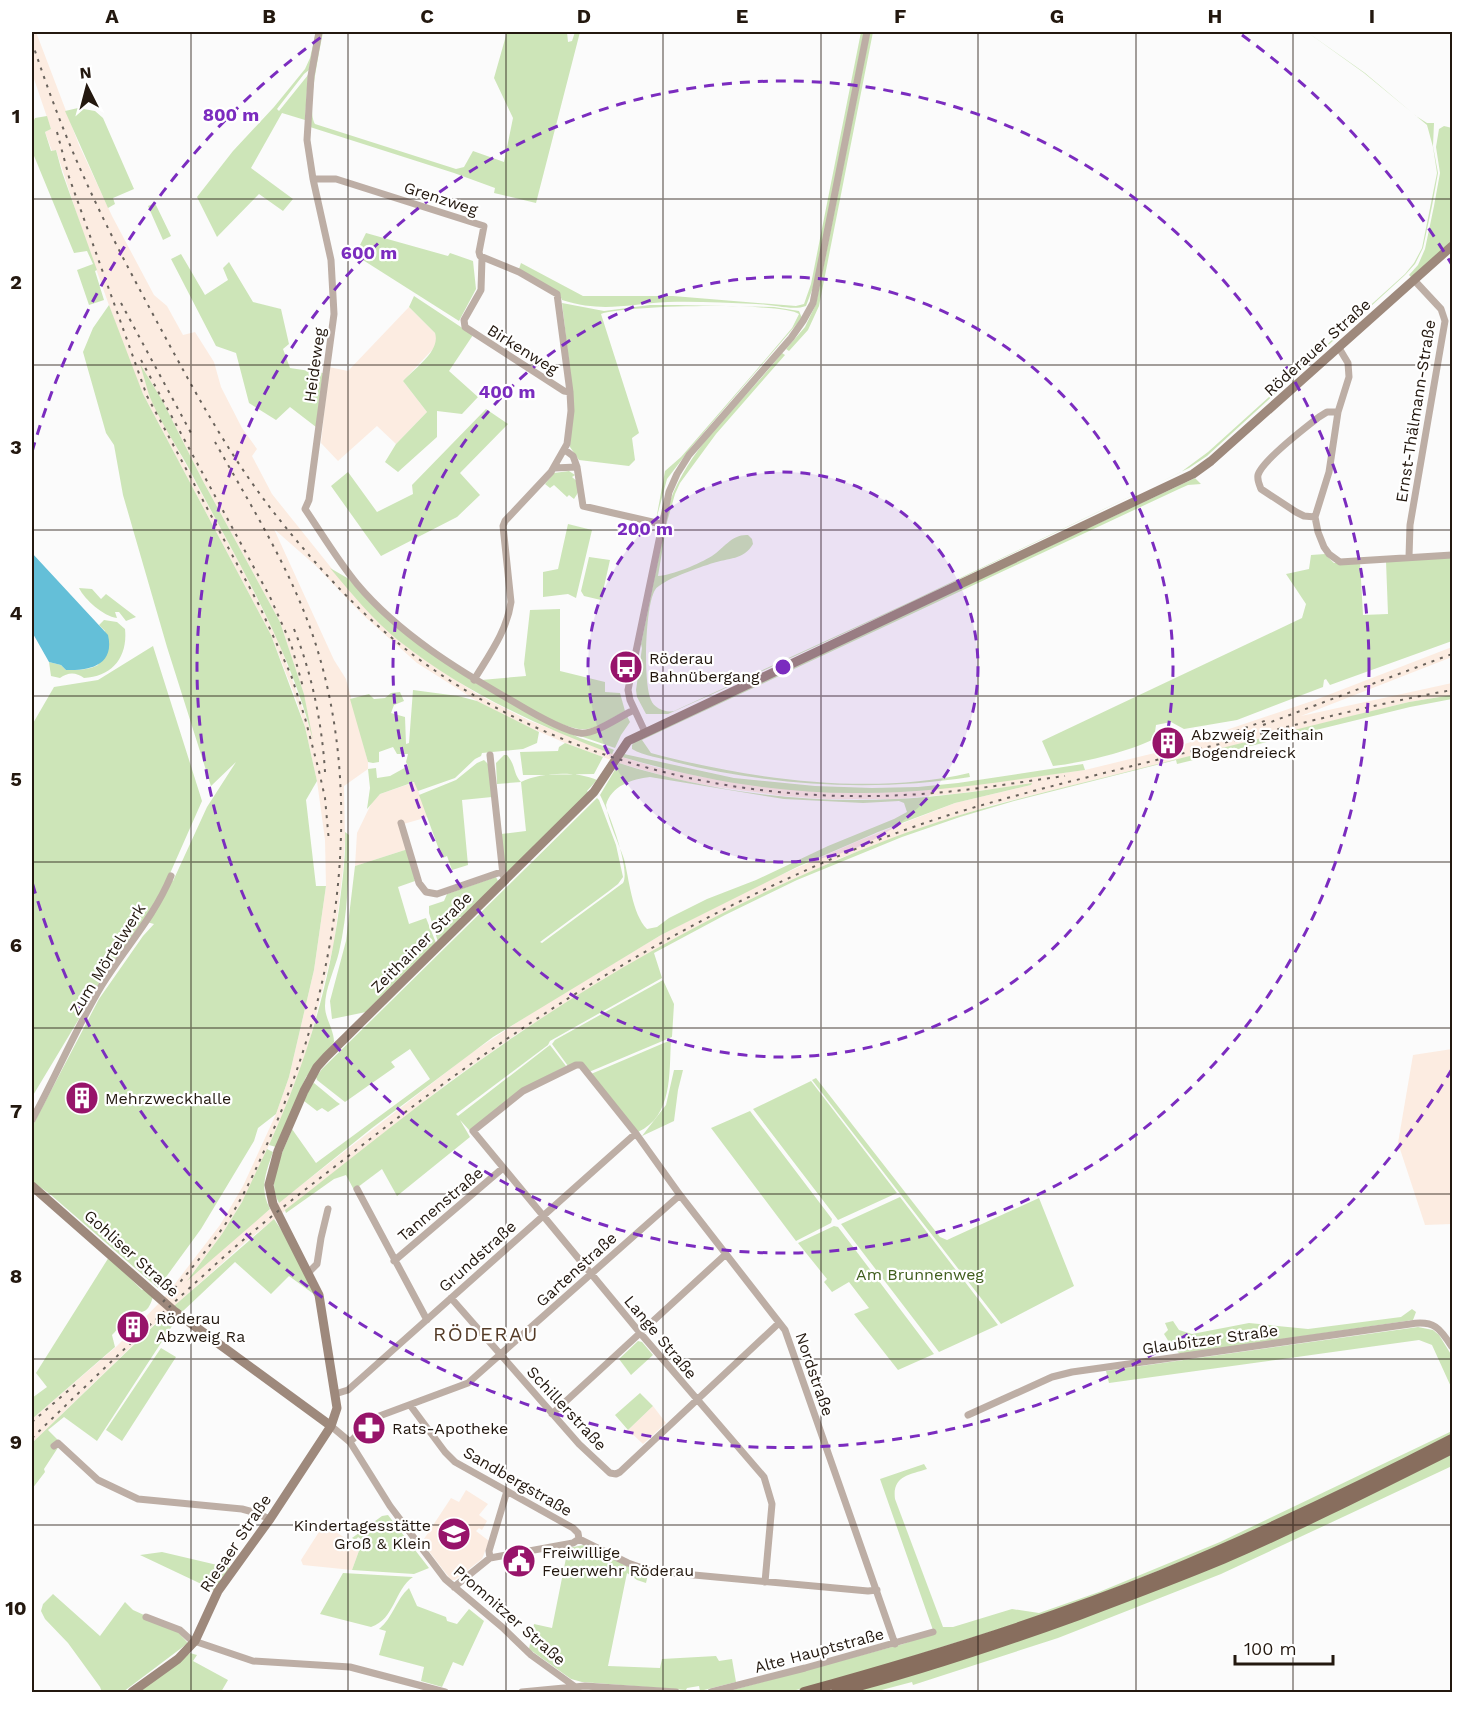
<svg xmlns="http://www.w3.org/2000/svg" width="1484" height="1724" font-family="'Work Sans',sans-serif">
<rect width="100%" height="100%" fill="#fbfbfb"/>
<!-- built -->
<path fill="#fcece1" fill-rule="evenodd" d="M32,32H36L79,145L112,216L154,295L167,306L183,335L195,332L214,362L221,387L242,428L257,449L252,456L272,494L353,595L398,640L437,668L479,695L528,720L622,757L655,767L713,779L828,792L862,793L918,791L1085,770L1167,750L1315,700L1452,647V657L1301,716L1452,683V695L1409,702L989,806L918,829L838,859L715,918L585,991L517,1034L449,1082L248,1240L162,1317L32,1443V1419L117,1346L164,1298L220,1225L243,1186L276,1114L289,1077L314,970L326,886L325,840L317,781L305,727L296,699L271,635L143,394L131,367L80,224L56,150L52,151L45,132L51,129L32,73ZM141,367L162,400L203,481L280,622L304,694L310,729L280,645L242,568L164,424L150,396ZM274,529L316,566L364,616L417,663L477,701L515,721L565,743L619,763L675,779L711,786L784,796L828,799H893L954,794L1031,784V785L955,803L858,841L765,882L661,935L539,1008L471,1053L251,1224L189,1278L222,1234L248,1192L282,1116L306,1055L334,944L343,870L345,840L344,786L368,769V762L346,679L334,660Z
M409,307L435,333L437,338L434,348L403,381L427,412L396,444L377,426L338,461L321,443L329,367L348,371Z
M415,782L428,817L400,825L408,849L355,866L357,833L372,802L380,794Z
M1452,1049V1224L1425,1225L1398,1143L1413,1055Z
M653,1406L666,1423L643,1444L628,1430Z
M466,1490L488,1504L479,1515L487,1521L482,1530L479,1528L476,1531L489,1541L482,1559L455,1580H451L422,1542L451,1498L459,1502Z
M324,1524L360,1548L352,1570L303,1565L301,1560Z"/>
<!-- green -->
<path fill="#cde5b8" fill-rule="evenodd" d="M316,32L309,70L304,74L277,109L279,111L308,75L305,120L282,113L251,168L293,199L283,211L259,194L217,237L197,197L233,151L274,107L305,69L310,58Z
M321,32H323C320,50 306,110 315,124L456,169L464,167L473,151L504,162L513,118L494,78L507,32H567L568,42L572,41L575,32H580L536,203L494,193L495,188L454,173L310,127L313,77Z
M861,32H864L814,285L806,306C793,311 771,304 756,304C727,303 697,301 668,302C627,304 603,313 562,300L559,293L519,269L521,263L583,296H673L796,306L804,304L811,284Z
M870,32H873L819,306L808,330L789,351L786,349L805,327L816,304Z
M1307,32L1365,73L1416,116L1427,123H1434L1433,146L1438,173L1432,206L1423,248L1415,264L1405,275L1207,456L1189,468L910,603L717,692L668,714H646L637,697L636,690L642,648L641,644L670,501C692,442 744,402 782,353L785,355L716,434L680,483L675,494L667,522L658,576C673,575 699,564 712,556C724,548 732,534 748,535L752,539L753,544C744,560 728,558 713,563C701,567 661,580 655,590C645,606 643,684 651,700C654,708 665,713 674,711L910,602L1181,472L1208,452L1405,274L1414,263L1422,248L1437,173L1433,147L1427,125L1364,73Z
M78,108L95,111L103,118L134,189L113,198L115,204L108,208L65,111Z
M47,116L51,129L45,132L51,151L56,150L62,172L97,270L95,271L104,300L89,305L77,270L93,264L87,251L74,253L32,151V125L35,118Z
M1444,126L1452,128V241L1412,278L1409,275L1418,265L1425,249L1434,206L1440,173L1436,147L1439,129Z
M155,203L171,236L163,240L148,206Z
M366,233L448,256L450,253L473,261L476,289L459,321L355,255Z
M181,254L205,295L228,280L223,268L229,262L253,302L281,309L289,344L283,349L290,368L323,373L316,427L290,407L276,420L249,403L236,353L216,346L171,259Z
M414,296L473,335L449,371L478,397L462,414L437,411V437L398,472L385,462L396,444L427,412L403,381C414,369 441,351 435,333L409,307Z
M562,303L604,311L650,305H677L774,307L799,311L802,318L693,445L667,479L656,520L665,471L681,457L753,374L792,328L799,314C783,302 624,305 601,314L639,433L632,438L635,460L629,466L579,460L570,447L573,396Z
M109,305L143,394L271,635L305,727L317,781L306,800L316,886H326L314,970L289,1077L276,1114L258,1128L254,1141L201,1229L158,1288L51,1195L32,1181V1127L99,999L143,936L154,924L143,921L106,974L32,1097V725L54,687L98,680L153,646L202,801L168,878L173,881L207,807L236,762L211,786L167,647L123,495L114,445L106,433L83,352L93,328Z
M140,364L162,400L203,481L280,622L304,694L313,740C288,642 234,556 188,467C175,443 159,420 149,395C146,385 143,374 140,364Z
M486,409L508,424L460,473L480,495L457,517L381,556L331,486L348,472L377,512L413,494L412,485Z
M569,471L575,475L572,477L579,483V491L574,499L569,495L567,497L554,485L550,488L545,484L554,473Z
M1195,478L1201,484L1188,485L1179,489L642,740L651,753C749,779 870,796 969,773L970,777C873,792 771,786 675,762C662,758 644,756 632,749V745L635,741Z
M568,524L592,530L576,598L568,594L543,597V572L558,569Z
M1325,554L1334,563L1360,562L1363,615L1388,614L1386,561L1452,557V641L1330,685L1326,679L1324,680L1323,687L1237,720L1184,729L1171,722L1156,725L1154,739C1128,752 1081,763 1053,766L1042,741L1302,618L1306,604L1286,574L1309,569L1311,555Z
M589,557L610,560L601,600L584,596L581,591Z
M330,568L349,579L370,603L469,679L533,716L580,738L612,749L614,750L612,754C536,725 464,692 399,641C373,620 351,593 330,568Z
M79,588L92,589L101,599L106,594L136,617L126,621L119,612H115L117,618C103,616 85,600 79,588Z
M560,609V671L605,682V692L620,693L625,711C613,717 600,727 587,729C564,733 502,692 481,680L526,676L524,664L530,610Z
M104,620L117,622L125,629C128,657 112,677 84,678C76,672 68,672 60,678L51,676L49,662L61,665L66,670C78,670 88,670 98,665L105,631L99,625Z
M413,690L458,696L477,701L539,732L537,743L523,749L482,753L481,756L475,759L455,778L418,791L414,782L380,794L367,809L370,788L368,769L376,768L377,778L390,776L408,766L406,762L408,754H397L393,747L379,752V762L373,763L368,762L350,699L369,694L374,699L385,698L391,693L400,692L404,701L394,705L391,713L405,717L406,744L409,743Z
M1452,695V699L1410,707L1177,764L1176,760L1014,801L960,817L902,837L797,880L725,915L654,953L662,978L550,1041L548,1045L456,1114L458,1116L550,1045L566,1066L522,1089L470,1131L460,1120L470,1137L397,1196L382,1169L354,1190L346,1175L334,1179L286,1213L285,1210C361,1151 435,1090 515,1036C632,956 760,888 892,838C963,811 1037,794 1110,776C1209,751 1309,726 1409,702Z
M627,716L630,722L621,735L615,748L580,736Z
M565,743L603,757L594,774L523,775L520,752L558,751L559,747Z
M624,754L734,778L815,786L872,788L918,787L958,783L1083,764L1085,770C1011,780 936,793 862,793C781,794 700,780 622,757Z
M504,755H507C516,765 513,774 521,782C542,772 576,771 597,780L587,791L589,793L510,871L505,872L501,834L526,831L521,782L497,784L496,763Z
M484,760L489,765L492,797L462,800L468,865L452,870L447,856L443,858L441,855L419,795L456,780L477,763Z
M619,763C706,791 803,804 895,799C941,797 986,790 1032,783L1031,785L955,803L878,832L797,867L661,935L493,1037L372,1128L279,1203C265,1179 284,1152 292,1129L316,1163L430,1079L410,1049L391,1062L395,1067L345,1102L317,1080L316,1077L322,1069L597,798L599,800L616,845L623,877L618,884L609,891L540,942L542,943L623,883C631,869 608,810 600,795ZM650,777L784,799L863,803L899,801L904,803L907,812L894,819L828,846L756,880L707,899L669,918L657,927L647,929C632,914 629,878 624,859C618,841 609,824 606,805C611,786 632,779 650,777Z
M345,832L349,835C349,874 348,913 339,952C335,969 325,988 325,1006C325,1019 334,1029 334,1042L306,1077L276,1147L269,1145C303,1070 328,992 339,909C342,884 346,858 345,832Z
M408,849L415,881L398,887L409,924L426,918L436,943L366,1012L332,1019L330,1001L346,941L355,866Z
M496,877L498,881L463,917H459L461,920L438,942L429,913V906L444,901L447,894Z
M663,980L674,1004L672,1037L589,1072L581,1063L578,1062L568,1066L552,1044L555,1040Z
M671,1040C669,1073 673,1116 638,1132L591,1074Z
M674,1070H683L678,1090L674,1121L642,1136L666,1105Z
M816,1078L940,1237L947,1240L1039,1198L1074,1286L1001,1324L812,1080Z
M811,1081L897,1193L838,1220L753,1109Z
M314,1083L337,1102L340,1104L328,1112L322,1108L317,1111L304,1101L312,1084Z
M750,1111L832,1219L831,1223L796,1241L711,1128Z
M267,1149L273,1152C266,1172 259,1189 270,1209L187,1281L222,1234L242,1202Z
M900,1197L998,1325L939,1352L841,1224Z
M274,1219L286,1237L315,1295L289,1276L271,1294L235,1262L182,1312L174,1306Z
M834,1226L838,1227L934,1354L898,1370L854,1314L869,1308L849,1282L832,1292L824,1282L827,1279L798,1243Z
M109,1257L142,1290L144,1289L153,1297C147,1315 145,1309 131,1316C124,1320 118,1329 112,1335L115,1347L32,1419V1398L47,1387L36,1373Z
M1412,1309L1416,1312L1413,1320L1181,1354L1174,1350L1164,1334L1168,1330L1165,1323L1173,1321L1179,1330L1192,1334L1249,1323L1308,1329L1401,1317Z
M169,1311L171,1312L167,1316L174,1323L97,1441L64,1417L48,1430L58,1440L59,1446L44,1469L45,1472L32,1489V1443Z
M1418,1327L1433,1330L1439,1335L1452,1356V1389L1432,1345L1419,1340L1109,1383L1106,1371Z
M638,1341L642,1342L653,1355L631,1375L619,1359Z
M161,1348L176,1357L122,1441L106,1430Z
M640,1393L653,1406L628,1430L615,1415Z
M1452,1431V1436L1285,1518L1140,1580L1031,1619L837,1680L788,1692H725L903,1644L934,1633L880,1479L924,1464L927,1469C909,1475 892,1476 895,1499L943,1627H953L1012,1609L1039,1613L1099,1592L1220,1542Z
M1452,1454V1466L1221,1574L1058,1638L913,1685L912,1682L874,1692H853Z
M388,1515L429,1568L414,1574L352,1570L360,1548L365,1542L358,1537L356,1540L352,1538L382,1516Z
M584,1545L648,1574L646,1583L637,1580L627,1573L608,1666L660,1668L662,1659L716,1656L719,1661L732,1659L736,1682L700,1691L699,1686L687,1688L686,1690L582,1682L571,1679L529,1649L534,1624L552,1628L568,1548Z
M162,1552L230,1568L214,1590L140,1555Z
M343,1573L413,1577C394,1590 395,1619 371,1627L320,1614Z
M409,1588L417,1606L446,1617L447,1621L457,1624L469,1609L484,1621L463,1666L453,1662L442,1687L421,1681L424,1667L379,1655L386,1631L379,1629C393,1618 396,1599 409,1588Z
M53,1594L100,1636L125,1602L133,1610L175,1629L188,1643L123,1692H102L100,1687L68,1643L45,1619L41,1611L43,1604Z
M190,1653L197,1655L193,1661L228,1680L221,1692H138Z"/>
<!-- water -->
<path fill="#64bfd8" d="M32,553L108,635C115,665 90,671 66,670L61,665L49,662L32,632Z"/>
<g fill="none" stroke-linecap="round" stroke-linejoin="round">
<!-- street -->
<path stroke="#bdaea5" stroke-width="7" d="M319,32L311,76L307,140L313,179L331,260L334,314L309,500L305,509C322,534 338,561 357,584C399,634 458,670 514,702C529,711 563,731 580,733C595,735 620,716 634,710
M313,179H336L484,226L479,252L480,256L519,272L557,294L570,392L571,411L567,444L551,472L505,521L503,526L511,602C507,631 489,655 474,680
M482,258L481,290L464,320L465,327L564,391L570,392
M1339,348L1348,363L1349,377L1338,412L1329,472L1315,517L1318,532L1324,547L1329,554L1340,562L1452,555
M565,450L573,456L577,467
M554,468L577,467L583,506L661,524
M1315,517L1304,516L1296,512L1261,489C1259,484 1257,480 1258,475C1262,461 1306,427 1319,417L1327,412H1338
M1409,557L1410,525L1445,321L1441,309L1414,280
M645,732L630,700L628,690L669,492L677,474L689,455L791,338L803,321L813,303L867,32
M490,755L503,875
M401,823L419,883L426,892L437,894L443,892L501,872
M32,1120C56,1076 76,1028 102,985C125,948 154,917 171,876
M357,1189L427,1320
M394,1261L503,1168
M309,1272L317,1264L321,1238L328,1209
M451,1298L579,1444L610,1473L616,1474L620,1472L779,1323
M335,1394L348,1390L635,1134
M410,1405L445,1452L455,1462L573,1528L578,1533L579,1539L628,1563L651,1571L868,1591L877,1590
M552,1414L726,1254
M968,1415L1052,1377L1072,1372L1410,1324C1434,1320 1440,1328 1452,1347
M331,1426L350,1442L390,1506L445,1579L502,1627L531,1655L574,1686
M350,1442L374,1418L468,1383L680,1195
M54,1446L58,1443L98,1480L138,1499L242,1509L253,1512L270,1519
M490,1558L489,1551L507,1491
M765,1582L772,1504L764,1477L641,1334L473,1131L523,1091L576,1065H581L637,1135L680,1195L785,1330L895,1644
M454,1587L490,1558L573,1543L579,1539
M146,1617L180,1630L191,1640L253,1661L350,1667L445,1692
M522,1692L585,1686L676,1692
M711,1692L805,1668L933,1632"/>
<!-- secondary -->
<path stroke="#9e897c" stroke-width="9" d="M32,1186L174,1311L331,1426
M132,1692L178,1659L195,1641L218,1591L270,1519L331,1426L337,1408L319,1295L273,1204L269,1185L278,1151L304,1091L317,1067L326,1057L594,792L628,741L1193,474L1211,461L1452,246"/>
<!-- primary -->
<path stroke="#886e5e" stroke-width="10" d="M804,1692C924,1659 1045,1622 1161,1575C1260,1534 1357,1488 1452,1439
M836,1692C919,1671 999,1644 1079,1615C1127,1597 1175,1579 1223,1559C1301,1525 1376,1487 1452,1449"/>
<!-- rail -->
<path stroke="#6a635c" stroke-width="2" stroke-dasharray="3 6" stroke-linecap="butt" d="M32,42C47,87 63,131 83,175C107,229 135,281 163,333C197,396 231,458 275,514C317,567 365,620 420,660C557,760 735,804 903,795C957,793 1012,783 1065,776
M57,132L69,177L147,396L259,605L291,675L305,718L319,771L325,798L329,842
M121,303L191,433
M141,360L270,597L291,644L303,687
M294,629C312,674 322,723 325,772
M1263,725L1452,654
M1228,734L1270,719
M163,1302C187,1274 212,1245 232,1214C249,1186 262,1156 275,1126C339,978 365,797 315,642C292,571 251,506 215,442
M32,1422L76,1384
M32,1438C93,1379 154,1320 217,1263C260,1224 306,1189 351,1154C483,1050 621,956 774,885C831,858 889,834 949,815C1023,792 1098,775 1172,756C1265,733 1358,707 1452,690"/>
</g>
<!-- grid -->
<path fill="none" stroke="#23180f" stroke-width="1.5" stroke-opacity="0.55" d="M191,32V1692M348,32V1692M506,32V1692M663,32V1692M821,32V1692M978,32V1692M1136,32V1692M1293,32V1692M32,199H1452M32,365H1452M32,530H1452M32,696H1452M32,862H1452M32,1028H1452M32,1194H1452M32,1359H1452M32,1525H1452"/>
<!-- distance rings -->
<circle cx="783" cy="667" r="195" fill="#7b2cbf" fill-opacity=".12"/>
<g fill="none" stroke="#7b2cbf" stroke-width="3" stroke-dasharray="10 8">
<circle cx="783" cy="667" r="195"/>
<circle cx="783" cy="667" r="390"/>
<circle cx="783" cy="667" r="586"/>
<path d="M1452 1069A781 781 0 0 1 32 882M32 452A781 781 0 0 1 324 35M1242 35A781 781 0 0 1 1452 265"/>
</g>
<!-- icons -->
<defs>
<symbol id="bus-disc" viewBox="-11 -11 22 22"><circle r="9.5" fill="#97146a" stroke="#fff"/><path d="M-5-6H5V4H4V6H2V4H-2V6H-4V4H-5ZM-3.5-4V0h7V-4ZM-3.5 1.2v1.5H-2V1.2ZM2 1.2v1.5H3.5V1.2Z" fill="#fff"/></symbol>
<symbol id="building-disc" viewBox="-11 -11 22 22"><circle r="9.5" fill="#97146a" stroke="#fff"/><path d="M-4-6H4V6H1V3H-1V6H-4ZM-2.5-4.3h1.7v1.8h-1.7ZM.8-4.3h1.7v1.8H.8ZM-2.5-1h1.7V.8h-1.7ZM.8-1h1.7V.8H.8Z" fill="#fff"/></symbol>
<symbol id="pharmacy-disc" viewBox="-11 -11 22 22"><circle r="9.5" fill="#97146a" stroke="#fff"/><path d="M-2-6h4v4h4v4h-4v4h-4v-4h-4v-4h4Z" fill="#fff"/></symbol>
<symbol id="school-disc" viewBox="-11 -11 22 22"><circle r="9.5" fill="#97146a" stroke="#fff"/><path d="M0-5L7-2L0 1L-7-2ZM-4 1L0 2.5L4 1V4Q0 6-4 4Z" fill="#fff"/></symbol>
<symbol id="civic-disc" viewBox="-11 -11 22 22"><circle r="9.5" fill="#97146a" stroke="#fff"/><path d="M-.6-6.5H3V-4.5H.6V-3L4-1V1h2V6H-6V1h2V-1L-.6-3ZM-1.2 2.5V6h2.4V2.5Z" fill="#fff"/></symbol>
</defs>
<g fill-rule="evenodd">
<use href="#bus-disc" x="607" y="648" width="38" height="38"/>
<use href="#building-disc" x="1149" y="724" width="38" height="38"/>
<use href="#building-disc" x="63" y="1079" width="38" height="38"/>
<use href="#building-disc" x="114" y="1308" width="38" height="38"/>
<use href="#pharmacy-disc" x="350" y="1409" width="38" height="38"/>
<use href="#school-disc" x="435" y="1515" width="38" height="38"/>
<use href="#civic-disc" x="500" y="1542" width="38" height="38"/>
</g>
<g text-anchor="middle" stroke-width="4.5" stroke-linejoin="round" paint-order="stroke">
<!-- street labels -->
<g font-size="16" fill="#23180f" stroke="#fff">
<text transform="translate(441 198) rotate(18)" y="6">Grenzweg</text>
<text transform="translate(1317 347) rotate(-42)" y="6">Röderauer Straße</text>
<text transform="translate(523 349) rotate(32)" y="6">Birkenweg</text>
<text transform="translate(314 365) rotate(-82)" y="6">Heideweg</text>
<text transform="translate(1415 411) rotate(-81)" y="6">Ernst-Thälmann-Straße</text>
<text transform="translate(421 942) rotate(-45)" y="6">Zeithainer Straße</text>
<text transform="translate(107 959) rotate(-58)" y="6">Zum Mörtelwerk</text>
<text transform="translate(440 1204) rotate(-40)" y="6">Tannenstraße</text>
<text transform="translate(132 1253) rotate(42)" y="6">Gohliser Straße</text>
<text transform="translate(477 1256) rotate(-42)" y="6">Grundstraße</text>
<text transform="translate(576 1269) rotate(-42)" y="6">Gartenstraße</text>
<text transform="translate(661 1337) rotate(50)" y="6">Lange Straße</text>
<text transform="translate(1210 1339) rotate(-8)" y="6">Glaubitzer Straße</text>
<text transform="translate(815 1374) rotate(71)" y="6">Nordstraße</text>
<text transform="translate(567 1408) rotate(47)" y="6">Schillerstraße</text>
<text transform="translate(518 1481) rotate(30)" y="6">Sandbergstraße</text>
<text transform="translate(235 1543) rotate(-56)" y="6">Riesaer Straße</text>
<text transform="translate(510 1615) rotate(41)" y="6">Promnitzer Straße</text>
<text transform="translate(819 1650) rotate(-15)" y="6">Alte Hauptstraße</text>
</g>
<!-- poi labels -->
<g font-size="16" fill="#23180f" stroke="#fff" text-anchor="start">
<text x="649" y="664">Röderau<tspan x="649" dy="18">Bahnübergang</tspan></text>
<text x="1191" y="740">Abzweig Zeithain<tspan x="1191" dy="18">Bogendreieck</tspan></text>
<text x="105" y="1104">Mehrzweckhalle</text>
<text x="156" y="1324">Röderau<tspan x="156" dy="18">Abzweig Ra</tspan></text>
<text x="392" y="1434">Rats-Apotheke</text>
<text x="431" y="1531" text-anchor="end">Kindertagesstätte<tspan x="431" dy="18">Groß &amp; Klein</tspan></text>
<text x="542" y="1558">Freiwillige<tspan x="542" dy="18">Feuerwehr Röderau</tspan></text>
</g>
<!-- park labels -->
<g font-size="16" fill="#405e1d" stroke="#fff">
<text x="920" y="1280">Am Brunnenweg</text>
</g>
<!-- quarter labels -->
<g font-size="20" letter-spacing="1.5" fill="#543b27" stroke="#fff">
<text x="486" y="1341">RÖDERAU</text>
</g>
</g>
<circle cx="783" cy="667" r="9" fill="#7b2cbf" stroke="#fff" stroke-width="3"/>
<g font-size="18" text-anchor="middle" font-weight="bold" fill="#7b2cbf" stroke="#fff" stroke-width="4.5" stroke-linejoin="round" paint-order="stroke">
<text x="231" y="121">800 m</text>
<text x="369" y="259">600 m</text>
<text x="507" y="398">400 m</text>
<text x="645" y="535">200 m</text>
</g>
<!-- border -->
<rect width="1484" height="1724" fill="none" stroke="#ffffff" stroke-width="66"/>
<!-- north arrow -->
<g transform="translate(87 87) rotate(354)" stroke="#ffffff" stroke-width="4.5" paint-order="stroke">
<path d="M0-4.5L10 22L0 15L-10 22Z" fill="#23180f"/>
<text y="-9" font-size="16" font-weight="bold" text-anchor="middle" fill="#23180f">N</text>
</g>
<!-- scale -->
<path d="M1235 1655v9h98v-9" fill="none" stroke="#23180f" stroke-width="3"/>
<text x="1244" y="1655" font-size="18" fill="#23180f" stroke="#ffffff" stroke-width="4.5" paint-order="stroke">100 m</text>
<rect x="33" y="33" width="1418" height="1658" fill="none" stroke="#23180f" stroke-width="2"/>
<g font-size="20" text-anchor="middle" font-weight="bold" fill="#23180f">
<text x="112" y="23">A</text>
<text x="269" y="23">B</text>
<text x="427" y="23">C</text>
<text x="584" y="23">D</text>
<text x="742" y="23">E</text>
<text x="900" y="23">F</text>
<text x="1057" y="23">G</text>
<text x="1215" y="23">H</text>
<text x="1372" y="23">I</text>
<text x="16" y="123">1</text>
<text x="16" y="289">2</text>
<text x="16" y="454">3</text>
<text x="16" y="620">4</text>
<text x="16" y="786">5</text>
<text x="16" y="952">6</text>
<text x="16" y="1118">7</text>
<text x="16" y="1283">8</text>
<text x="16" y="1449">9</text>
<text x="16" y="1615">10</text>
</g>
</svg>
